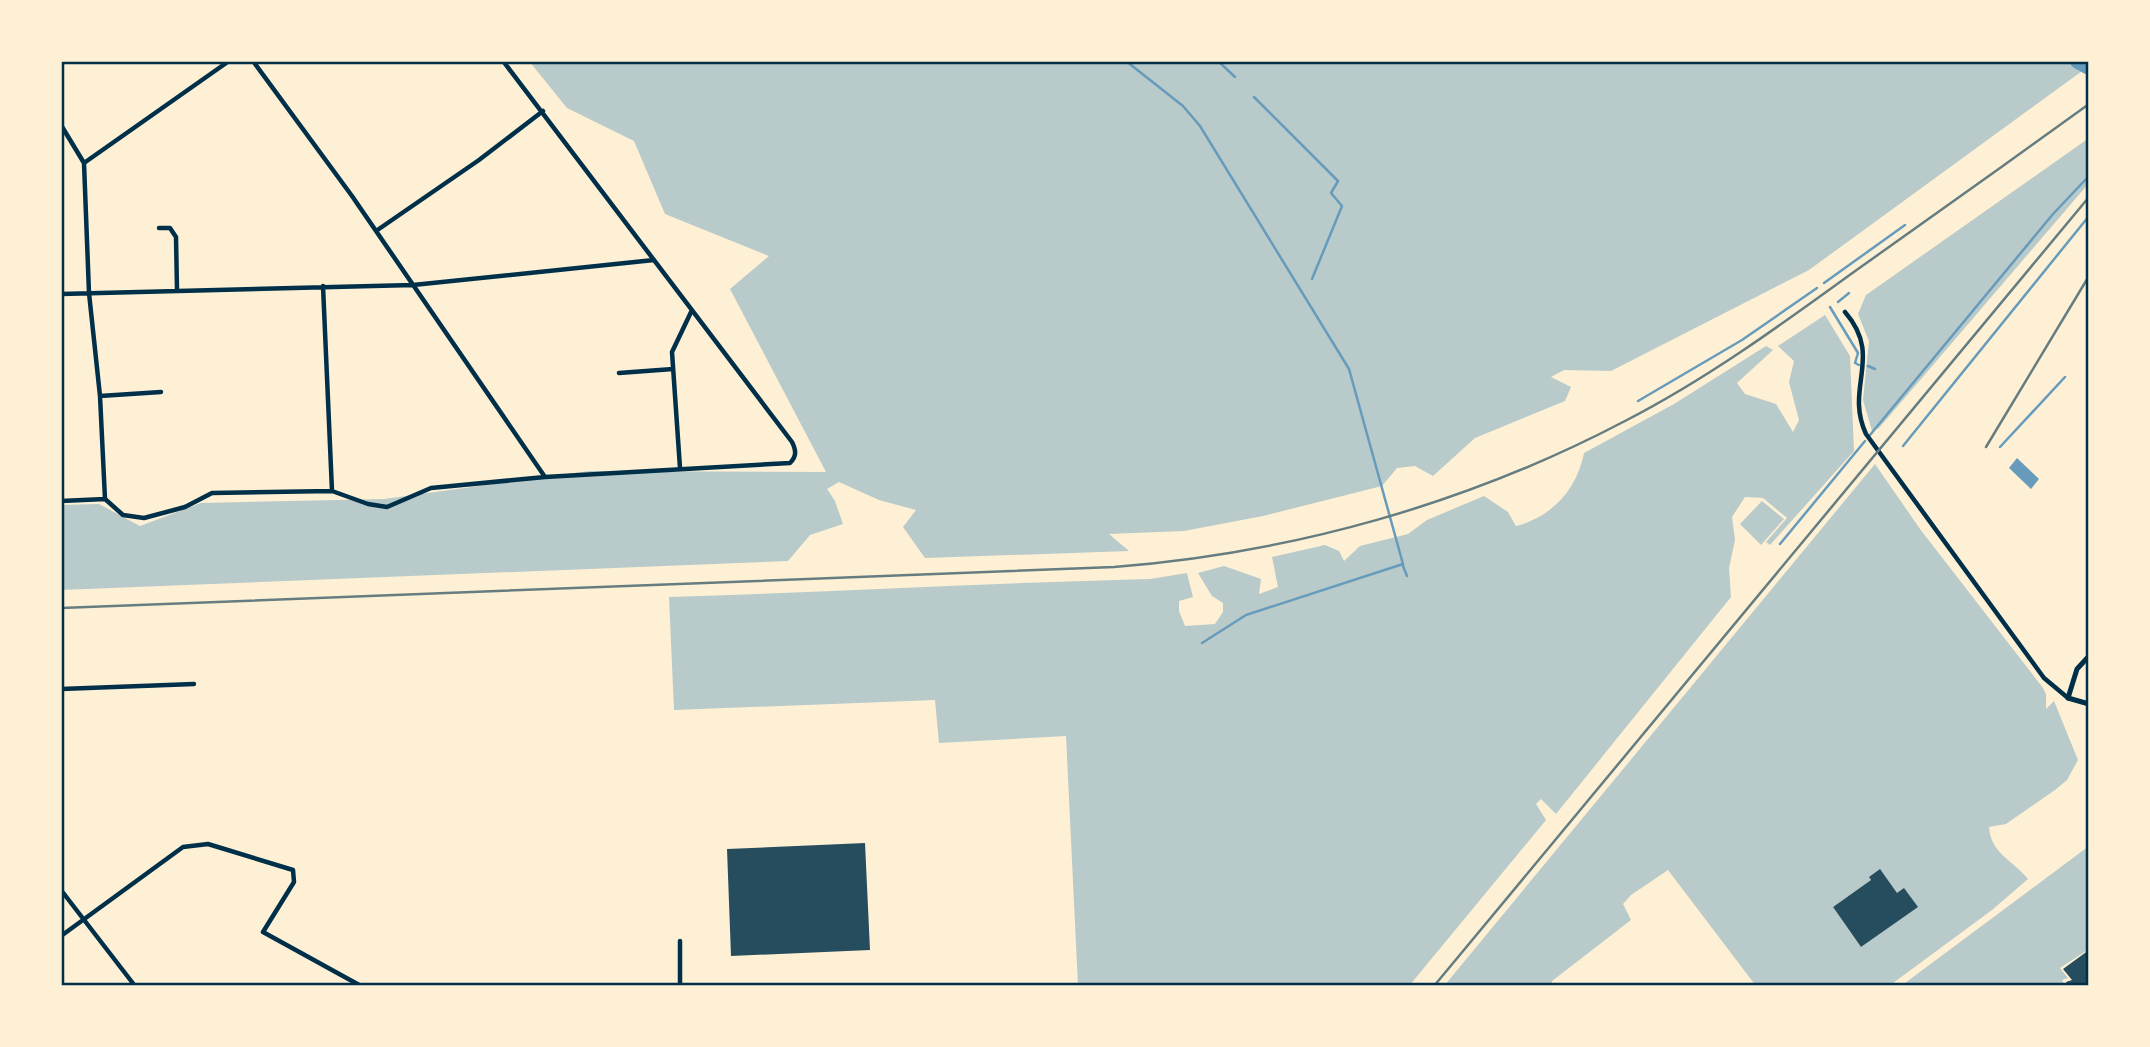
<svg xmlns="http://www.w3.org/2000/svg" width="2150" height="1047" font-family="'PT Serif',serif">
<rect width="100%" height="100%" fill="#fdf0d5"/>
<!-- green -->
<path fill="#b9caca" fill-rule="evenodd" d="M529,61H2089V66L1809,270L1611,371L1564,370L1551,377L1571,387L1565,401L1475,438L1433,476L1415,466L1397,468L1382,486L1263,516L1184,531L1109,534L1129,551L925,558L903,527L916,510L879,500L839,482L827,489L835,501L843,524L810,535L788,561L61,590V505L99,504L140,526L201,503L384,499L589,471L826,472L730,289L769,256L665,214L634,141L567,108Z
M2089,138V183L1879,428L1872,431L1863,400L1869,341L1858,314L1866,295Z
M1825,315L1850,356L1854,451L1770,545L1766,542L1787,518L1763,498L1745,497L1732,517L1735,540L1729,568L1731,597L1556,814L1541,799L1536,804L1546,820L1409,986H1078L1066,736L939,743L935,700L674,710L669,597C829,592 989,583 1150,579L1187,573L1193,597L1179,601V611L1185,626L1215,624L1223,612V603L1212,596L1198,573L1224,566L1261,579L1259,594L1278,587L1272,557L1325,545L1339,551L1344,561L1360,546L1408,534L1427,520L1484,496L1508,512L1516,526C1552,517 1577,489 1584,453L1674,404L1766,346L1773,350L1737,383L1745,394L1776,404L1793,432L1799,420L1789,382L1794,361L1778,346Z
M1875,464L1920,529L2043,688L2046,694V709L2054,701L2078,760L2067,780L2055,790L2006,824L1989,827C1991,854 2013,860 2028,879L1992,910L1889,986H1756L1668,870L1631,895L1623,904L1631,920L1552,981V986H1444ZM1869,877L1917,907L1861,947L1833,907L1871,880Z
M1762,501L1784,519L1761,545L1740,524Z
M2089,846V949L2060,968L2068,978L2062,980L2065,986H1901Z"/>
<!-- water -->
<path fill="#669bbc" d="M2017,458L2039,479L2031,489L2009,468Z"/>
<g fill="none" stroke-linecap="round" stroke-linejoin="round">
<!-- stream -->
<path stroke="#669bbc" stroke-width="2.5" d="M1126,61L1183,106L1200,126L1349,369L1403,564L1246,615L1202,643
M1218,61L1235,77
M1254,97L1338,181L1331,193L1342,206L1312,279
M1824,283L1905,225
M1838,302L1849,293
M1830,307L1858,353L1855,363L1859,365
M1868,366L1875,369
M1638,401L1742,340L1817,288
M1870,435L2053,214L2089,176
M1903,446L2089,216
M2000,447L2065,377
M1780,544L1865,441
M1403,566L1407,576"/>
<!-- river -->
<path stroke="#669bbc" stroke-width="16" d="M2078,61L2089,67"/>
</g>
<!-- building -->
<path fill="#264d5e" d="M865,843L870,950L731,956L727,849Z
M1880,869L1897,893L1904,888L1918,907L1861,947L1833,907L1871,880L1869,877Z
M2089,950V986H2068L2066,982L2072,980L2063,969Z"/>
<g fill="none" stroke-linecap="round" stroke-linejoin="round">
<!-- minor -->
<path stroke="#003049" stroke-width="4.5" d="M253,61L352,196L545,477
M61,125L84,163L89,293L100,396L105,499
M84,163L229,61
M159,228H170L176,237L177,290
M376,231L479,160L543,111
M323,286L332,491
M61,294L413,285L654,260
M1845,312C1884,357 1844,387 1866,434L2044,678L2068,698
M619,373L673,369
M100,396L161,392
M680,468L672,352L692,310
M61,501L105,499L123,515L144,518L185,507L212,493L332,491L368,504L387,507L431,488L545,477L790,463C797,456 796,450 792,442L503,61
M61,689L194,684
M61,890L135,986
M61,936L183,847L208,844L293,870L294,882L263,932L361,986
M680,941V986"/>
<!-- tertiary -->
<path stroke="#003049" stroke-width="5" d="M2089,656L2077,669L2068,698L2089,704"/>
<!-- rail -->
<path stroke="#657d81" stroke-width="2.5" d="M1986,447L2089,276
M61,608L1114,567C1292,553 1467,504 1625,421C1705,380 1778,327 1851,274C1930,218 2010,161 2089,104
M1434,986L2089,197"/>
</g>
<!-- border -->
<rect width="2150" height="1047" fill="none" stroke="#fdf0d5" stroke-width="126"/>
<rect x="63" y="63" width="2024" height="921" fill="none" stroke="#003049" stroke-width="2.5"/>
</svg>
